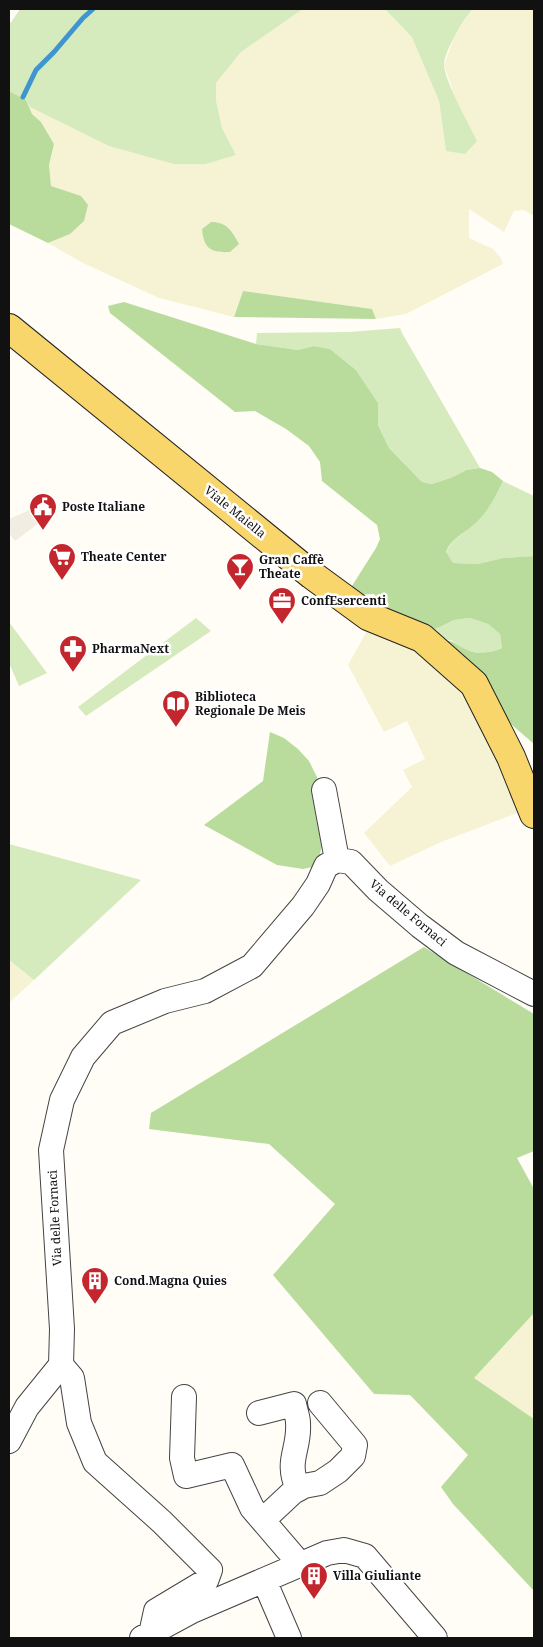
<svg xmlns="http://www.w3.org/2000/svg" width="543" height="1647" font-family="'Noto Serif',serif">
<rect width="100%" height="100%" fill="#fffdf5"/>
<!-- farmland -->
<path fill="#f6f3d4" d="M303,9H385L412,36L439,101L446,151L452,88L444,65L454,37L469,13L473,9H534V216L524,210L514,211L504,232L469,209V238L493,249L501,258L503,264L406,314L376,319L372,309L243,291L234,317L159,298L81,262L48,243L70,234L60,190L51,186L49,165L54,144L41,122L32,114L26,100L30,107L206,164L236,155L222,128L216,100V83L241,52Z
M372,622L471,686L528,809L441,842L390,866L364,833L412,787L403,770L425,759L407,721L384,732L348,665Z
M9,960L34,980L9,1003Z
M534,1313V1419L473,1378Z"/>
<!-- green -->
<path fill="#d5ebbd" d="M20,9H303L241,52L216,83V100L222,128L236,155L206,164H174L109,146L30,107L26,100L9,91V24L12,21Z
M385,9H473C464,17 443,54 444,66C447,86 468,122 477,141L465,154L446,151L439,101L412,37Z
M400,328L402,333L480,468L466,470L453,477L432,484L422,482L389,448L378,425V403L356,370L330,349L314,346L298,350L256,344L257,333L349,332Z
M503,481L534,496V556L503,558L478,564L453,563L446,553C451,538 467,532 477,522C489,510 496,496 503,481Z
M196,618L211,631L86,716L78,707Z
M470,618L488,624L500,634L502,648L494,651L481,653L467,651L451,640H442L414,626L440,627L454,620Z
M9,622L47,673L19,686L9,663Z
M9,844L141,880L34,980L9,960Z"/>
<!-- forest -->
<path fill="#b9dc9c" d="M9,91L26,100L32,114L41,122L54,144L49,165L51,186L81,196L88,205L84,221L70,234L48,243L9,224Z
M211,222C227,222 232,231 239,244L230,252C211,253 204,249 202,229Z
M243,291L372,309L376,319L234,317Z
M124,302L256,344L298,350L314,346L330,349L356,370L378,403V425L389,448L422,482L432,484L453,477L466,470L480,468L492,472L503,481C496,496 489,510 477,522C467,532 451,538 446,552L453,563L478,564L503,558L534,556V744L505,719L442,640C454,640 455,644 465,649C475,655 491,653 502,648L500,634L488,624L470,618L454,620L440,627L429,630L390,616L374,594L353,595L350,589L376,548L380,539L377,525L322,481L320,462L309,446L286,429L255,411L235,412L110,313L108,306Z
M270,732L284,738L298,749L309,761L317,777L322,846L317,866L303,869L277,865L204,825L263,781Z
M424,947L534,1014V1151L517,1158L534,1189V1313L474,1378L534,1419V1591L453,1504L441,1487L468,1455L410,1395L374,1394L273,1275L335,1204L269,1144L149,1129L151,1113Z"/>
<!-- plaza -->
<path fill="#f1ede2" d="M48,502L56,510L15,541L9,533V519Z"/>
<g fill="none" stroke-linecap="round" stroke-linejoin="round">
<!-- stream -->
<path stroke="#3f96cf" stroke-width="5" d="M23,97L36,70L54,52L83,18L93,9"/>
<defs>
<path id="minor" d="M324,790L337,860
M184,1397L182,1458L186,1476L232,1465L252,1508L300,1564
M259,1413L294,1404C295,1410 298,1417 298,1423C300,1450 285,1460 298,1489
M9,1441L27,1407L61,1365
M263,1520L293,1492L304,1486L320,1483L338,1471L353,1456L355,1445L320,1403
M264,1580L289,1638
M151,1634L156,1611L206,1581L210,1570L162,1522L95,1462L79,1423L72,1378L61,1365L62,1329L51,1150L62,1100L83,1057L112,1023L165,1001L205,991L252,966L303,906L318,884L326,866L337,860L351,862L378,890L420,926L456,953L534,994
M142,1638L192,1611L327,1553L344,1550L365,1556L435,1638"/>
<path id="major" d="M9,328L312,575L368,616L422,638L474,684L511,757L534,814"/>
</defs>
<!-- minor casing -->
<use href="#minor" stroke="#444" stroke-width="26"/>
<!-- major casing -->
<use href="#major" stroke="#222" stroke-width="30"/>
<!-- minor -->
<use href="#minor" stroke="#fff" stroke-width="24"/>
<!-- major -->
<use href="#major" stroke="#f9d66b" stroke-width="28"/>
</g>
<!-- icons -->
<defs>
<symbol id="civic-pin" viewBox="-11 -11 22 30"><path d="M0 17L-7.5 6A9.5 9.5 0 1 1 7.5 6Z" fill="#c4262e" stroke="#fff"/><path d="M-.6-6.5H3V-4.5H.6V-3L4-1V1h2V6H-6V1h2V-1L-.6-3ZM-1.2 2.5V6h2.4V2.5Z" fill="#fff"/></symbol>
<symbol id="supermarket-pin" viewBox="-11 -11 22 30"><path d="M0 17L-7.5 6A9.5 9.5 0 1 1 7.5 6Z" fill="#c4262e" stroke="#fff"/><path d="M-6-5.5h2.5l.6 2H6L4.5 2H-2.5L-4.4-4H-6ZM-1.5 3.2a1.3 1.3 0 1 0 .1 0ZM3 3.2a1.3 1.3 0 1 0 .1 0Z" fill="#fff"/></symbol>
<symbol id="bar-pin" viewBox="-11 -11 22 30"><path d="M0 17L-7.5 6A9.5 9.5 0 1 1 7.5 6Z" fill="#c4262e" stroke="#fff"/><path d="M-6-5H6L.8 .8V4.5H3.5V6h-7V4.5H-.8V.8Z" fill="#fff"/></symbol>
<symbol id="office-pin" viewBox="-11 -11 22 30"><path d="M0 17L-7.5 6A9.5 9.5 0 1 1 7.5 6Z" fill="#c4262e" stroke="#fff"/><path d="M-6-3h4V-5.5h4V-3h4V5H-6ZM-1-4.5V-3h2v-1.5ZM-6 0V1H6V0Z" fill="#fff"/></symbol>
<symbol id="pharmacy-pin" viewBox="-11 -11 22 30"><path d="M0 17L-7.5 6A9.5 9.5 0 1 1 7.5 6Z" fill="#c4262e" stroke="#fff"/><path d="M-2-6h4v4h4v4h-4v4h-4v-4h-4v-4h4Z" fill="#fff"/></symbol>
<symbol id="library-pin" viewBox="-11 -11 22 30"><path d="M0 17L-7.5 6A9.5 9.5 0 1 1 7.5 6Z" fill="#c4262e" stroke="#fff"/><path d="M-6-4Q-3-5.5-.7-3.5V5Q-3 3-6 4ZM6-4Q3-5.5 .7-3.5V5Q3 3 6 4Z" fill="#fff"/></symbol>
<symbol id="building-pin" viewBox="-11 -11 22 30"><path d="M0 17L-7.5 6A9.5 9.5 0 1 1 7.5 6Z" fill="#c4262e" stroke="#fff"/><path d="M-4-6H4V6H1V3H-1V6H-4ZM-2.5-4.3h1.7v1.8h-1.7ZM.8-4.3h1.7v1.8H.8ZM-2.5-1h1.7V.8h-1.7ZM.8-1h1.7V.8H.8Z" fill="#fff"/></symbol>
</defs>
<g fill-rule="evenodd">
<use href="#civic-pin" x="27" y="491" width="32" height="43"/>
<use href="#supermarket-pin" x="46" y="541" width="32" height="43"/>
<use href="#bar-pin" x="224" y="551" width="32" height="43"/>
<use href="#office-pin" x="266" y="585" width="32" height="43"/>
<use href="#pharmacy-pin" x="57" y="633" width="32" height="43"/>
<use href="#library-pin" x="160" y="688" width="32" height="43"/>
<use href="#building-pin" x="79" y="1265" width="32" height="43"/>
<use href="#building-pin" x="298" y="1560" width="32" height="43"/>
</g>
<g text-anchor="middle" stroke-width="5" stroke-linejoin="round" paint-order="stroke">
<!-- poi labels -->
<g font-size="12" font-weight="bold" fill="#111" stroke="#fff" text-anchor="start">
<text x="62" y="511">Poste Italiane</text>
<text x="81" y="561">Theate Center</text>
<text x="259" y="564">Gran Caffè<tspan x="259" dy="14">Theate</tspan></text>
<text x="301" y="605">ConfEsercenti</text>
<text x="92" y="653">PharmaNext</text>
<text x="195" y="701">Biblioteca<tspan x="195" dy="14">Regionale De Meis</tspan></text>
<text x="114" y="1285">Cond.Magna Quies</text>
<text x="333" y="1580">Villa Giuliante</text>
</g>
<!-- street labels -->
<g font-size="12" fill="#111" stroke="#fff">
<text transform="translate(235 512) rotate(39)" y="4">Viale Maiella</text>
<text transform="translate(408 913) rotate(40)" y="4">Via delle Fornaci</text>
<text transform="translate(55 1218) rotate(-93)" y="4">Via delle Fornaci</text>
</g>
</g>
<!-- border -->
<rect width="543" height="1647" fill="none" stroke="#111111" stroke-width="20"/>
</svg>
